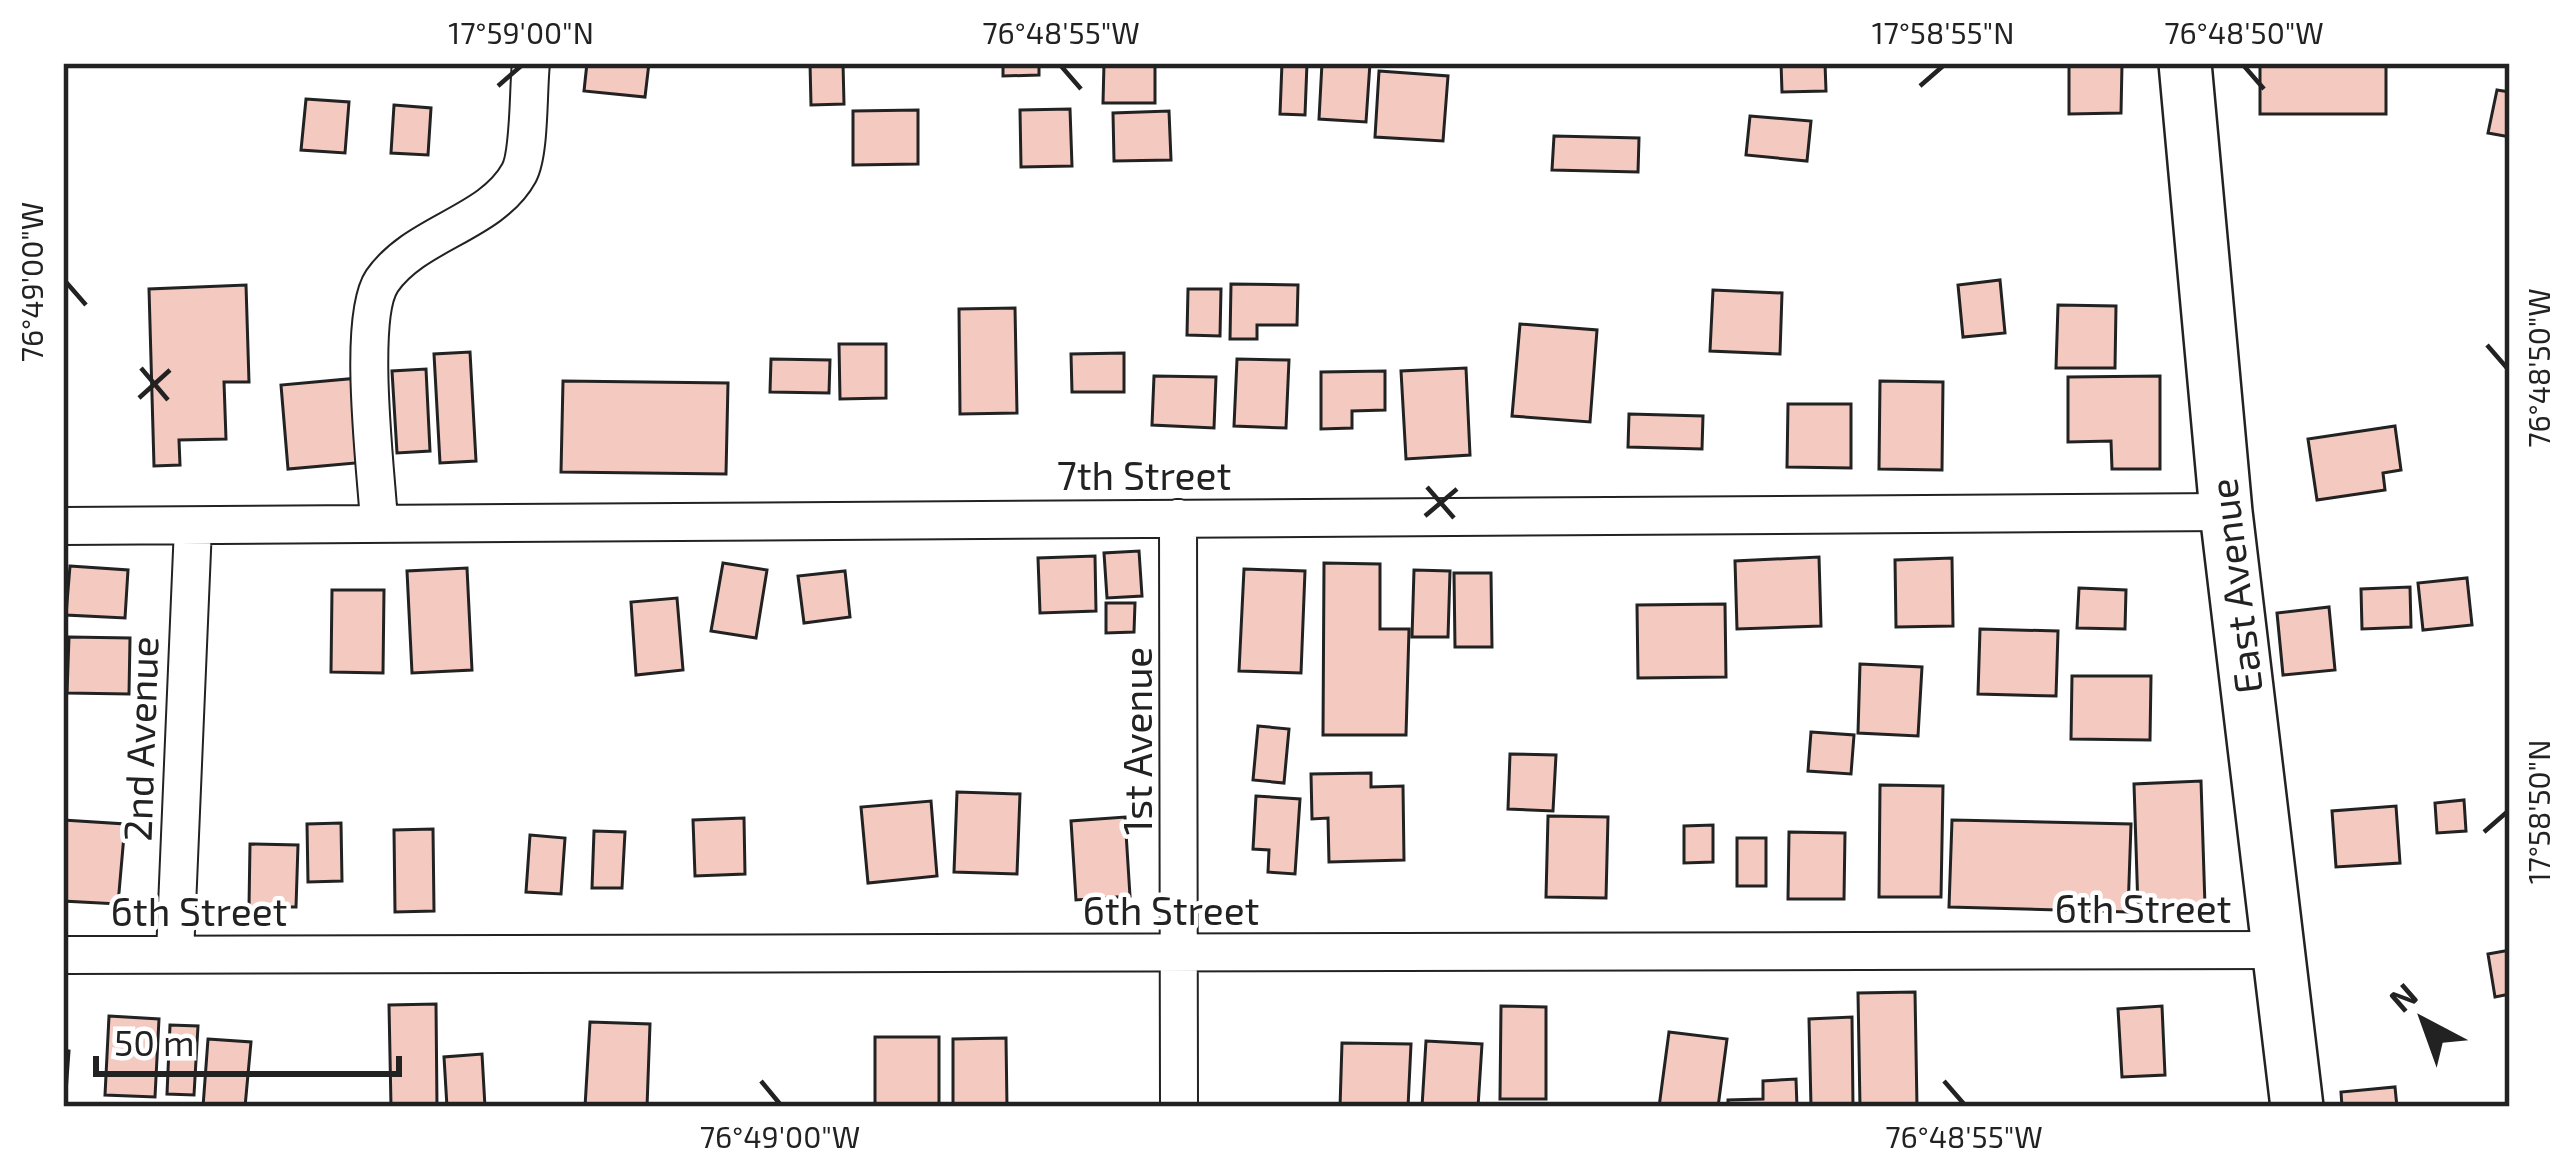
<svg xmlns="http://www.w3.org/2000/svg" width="2573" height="1170" font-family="'Exo 2',sans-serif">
<rect width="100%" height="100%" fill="#fff"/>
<!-- building -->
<path fill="#f3c9c0" stroke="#222" stroke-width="3" d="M587,63H649L645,97L584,91Z
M810,63H843L844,104L811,105Z
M1003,63H1039V75L1003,76Z
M1104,63H1155V103H1103Z
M1282,63H1307L1305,115L1280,114Z
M1322,63H1370L1366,122L1319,119Z
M1781,63H1825L1826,91L1782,92Z
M2260,63H2386V114H2260Z
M2069,64H2122L2121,113L2069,114Z
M1379,71L1448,76L1443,141L1375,137Z
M2497,90L2510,92V137L2488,133Z
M306,99L349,102L345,153L301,150Z
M394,105L431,108L428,155L391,153Z
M1070,109L1072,166L1021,167L1020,110Z
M918,110V164L853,165V111Z
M1169,111L1171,160L1114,161L1113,113Z
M1750,116L1811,121L1807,161L1746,155Z
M1554,136L1639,138L1638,172L1552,170Z
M2000,280L2005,333L1963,337L1958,285Z
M1231,284L1298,285L1297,325H1257V339H1230Z
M246,285L249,382H224L226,439L179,440L180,465L154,466L149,289Z
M1188,289H1221L1220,336L1187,335Z
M1713,290L1782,293L1780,354L1710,351Z
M2058,305L2116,306L2115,368H2056Z
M1015,308L1017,413L960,414L959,309Z
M1520,324L1597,330L1590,422L1512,416Z
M839,344H886V398L840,399Z
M470,352L476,461L440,463L434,354Z
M1124,353V392H1072L1071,354Z
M771,359L830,360L829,393L770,392Z
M1237,359L1289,360L1286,428L1234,426Z
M1466,368L1470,455L1406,459L1401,371Z
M426,369L430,451L397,453L392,371Z
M1385,371V410L1352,411V428L1321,429V372Z
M1154,376L1216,377L1214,428L1152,425Z
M2160,376V469H2112L2111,441L2068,442V377Z
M359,378L367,462L288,469L281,385Z
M563,381L728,383L726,474L561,472Z
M1880,381L1943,382L1942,470L1879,469Z
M1788,404H1851V468L1787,467Z
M1629,414L1703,416L1702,449L1628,447Z
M2395,426L2401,470L2383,473L2385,490L2317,500L2308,439Z
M1139,551L1142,596L1107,598L1104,553Z
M1095,556L1096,611L1040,613L1038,558Z
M1819,557L1821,626L1737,629L1735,561Z
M1952,558L1953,626L1896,627L1895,560Z
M723,563L767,570L756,638L711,631Z
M1324,563L1380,564V629H1409L1406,735H1323Z
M70,566L128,570L125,618L66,615Z
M467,568L472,670L412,673L407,571Z
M1244,569L1305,571L1301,673L1239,671Z
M1414,570L1450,571L1448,637H1412Z
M845,571L850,617L804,623L798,576Z
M1454,573H1491L1492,647H1455Z
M2467,578L2472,625L2423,630L2418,583Z
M2410,587L2411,627L2362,629L2361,589Z
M2079,588L2126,590L2125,629L2077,628Z
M332,590H384L383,673L331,672Z
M677,598L683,670L636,675L631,602Z
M1106,603H1135L1134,632L1106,633Z
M1725,604L1726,677L1638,678L1637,605Z
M2329,607L2335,670L2283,675L2277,613Z
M1980,629L2058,631L2056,696L1978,694Z
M69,637L130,638L129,694L67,693Z
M1860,664L1922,667L1918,736L1858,733Z
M2072,676H2151L2150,740L2071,739Z
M1258,726L1289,729L1284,783L1253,780Z
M1811,732L1854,735L1851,774L1808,771Z
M1510,754L1556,755L1553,811L1508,809Z
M1371,773V787L1403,786L1404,860L1329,862L1328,818L1312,819L1311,774Z
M2201,781L2205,906L2138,909L2134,784Z
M1880,785L1943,786L1941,897H1879Z
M957,792L1020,794L1017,874L954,872Z
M1256,796L1300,799L1295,874L1268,872L1269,850L1253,849Z
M2464,800L2466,831L2437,833L2435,803Z
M931,801L937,876L868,883L861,807Z
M2396,806L2400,863L2336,867L2332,811Z
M1548,816L1608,817L1606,898L1546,897Z
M1125,817L1130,896L1076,900L1071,821Z
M744,818L745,874L695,876L693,820Z
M63,820L125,824L118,904L63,901Z
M1952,820L2131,824L2128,912L1949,907Z
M341,823L342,881L308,882L307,824Z
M1713,825V862L1684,863V826Z
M433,829L434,911L395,912L394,830Z
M594,831L625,832L622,888H592Z
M1789,832L1845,833L1844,899H1788Z
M530,835L565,838L561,894L526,892Z
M1737,838H1766V886H1737Z
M250,844L298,845L296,907H249Z
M2510,950V994L2495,997L2488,954Z
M1915,992L1917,1107H1860L1858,993Z
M436,1004L437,1107H391L389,1005Z
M1501,1006L1546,1007V1099H1500Z
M2162,1006L2165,1075L2122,1077L2118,1009Z
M109,1016L159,1019L155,1097L105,1095Z
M1852,1017L1853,1107H1811L1809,1019Z
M590,1022L650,1024L647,1107H585Z
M170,1025L198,1026L194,1095L167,1094Z
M1669,1032L1727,1039L1718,1107H1659Z
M875,1037H939V1107H875Z
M1006,1038L1007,1107H953V1039Z
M208,1039L251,1042L245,1107H203Z
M1426,1041L1482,1044L1478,1107H1422Z
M1342,1043L1411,1044L1408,1107H1340Z
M63,1050L69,1051L65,1107H63Z
M482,1054L485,1107H447L444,1057Z
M1796,1079L1797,1107H1728V1100L1763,1099V1081Z
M2395,1087L2397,1107H2342L2341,1092Z"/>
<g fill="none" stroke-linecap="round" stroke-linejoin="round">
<defs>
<path id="street" d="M1178,518L1179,1107
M379,521C376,471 357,318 382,281C416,232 491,224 519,173C530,153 528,89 531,63
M63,526L2226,512
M175,954L193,527
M63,955L2280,950"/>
<path id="secondary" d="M2185,63L2226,512L2297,1107"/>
</defs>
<!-- street casing -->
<use href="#street" stroke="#222" stroke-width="40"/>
<!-- secondary casing -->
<use href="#secondary" stroke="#222" stroke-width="56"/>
<!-- street -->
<use href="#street" stroke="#fff" stroke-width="36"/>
<!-- secondary -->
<use href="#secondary" stroke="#fff" stroke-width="51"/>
</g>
<!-- ticks -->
<path fill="none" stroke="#222" stroke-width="4.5" d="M1061,66L1081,89M2244,66L2264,89M498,86L521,66M1920,86L1943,66M66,282L86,305M2487,345L2507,368M141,368L168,400M139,398L170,370M1427,487L1454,518M1425,516L1457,489M2484,832L2507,812M761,1081L780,1104M1944,1081L1964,1104"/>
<g text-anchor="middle" stroke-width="9" stroke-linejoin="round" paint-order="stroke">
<!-- street labels -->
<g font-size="39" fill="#222" stroke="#fff">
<text x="1144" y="490">7th Street</text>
<text transform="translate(2236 586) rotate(-97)" y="14">East Avenue</text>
<text transform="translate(141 739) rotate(-88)" y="14">2nd Avenue</text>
<text transform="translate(1138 741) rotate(-90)" y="14">1st Avenue</text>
<text x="2143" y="923">6th Street</text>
<text x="1171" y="925">6th Street</text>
<text x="199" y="926">6th Street</text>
</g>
</g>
<!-- border -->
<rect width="2573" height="1170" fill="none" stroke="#ffffff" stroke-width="132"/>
<!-- north arrow -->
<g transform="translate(2423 1020) rotate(319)" stroke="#ffffff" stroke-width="9" paint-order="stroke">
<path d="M0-9L21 45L0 30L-21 45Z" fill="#222222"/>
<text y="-18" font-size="33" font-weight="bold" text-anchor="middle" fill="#222222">N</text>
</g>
<!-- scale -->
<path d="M96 1056v18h303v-18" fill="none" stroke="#222222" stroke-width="6"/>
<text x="114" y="1056" font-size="36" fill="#222222" stroke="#ffffff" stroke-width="9" paint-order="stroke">50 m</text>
<rect x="66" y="66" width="2441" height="1038" fill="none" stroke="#222" stroke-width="4.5"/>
<g font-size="30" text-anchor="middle" fill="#222">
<text x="521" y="44">17°59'00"N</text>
<text x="1061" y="44">76°48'55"W</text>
<text x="1943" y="44">17°58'55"N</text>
<text x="2244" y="44">76°48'50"W</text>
<text transform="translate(33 282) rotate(-90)" y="10">76°49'00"W</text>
<text transform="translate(2540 368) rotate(-90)" y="10">76°48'50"W</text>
<text transform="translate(2540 812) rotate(-90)" y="10">17°58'50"N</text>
<text x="780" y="1148">76°49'00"W</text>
<text x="1964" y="1148">76°48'55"W</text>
</g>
</svg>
